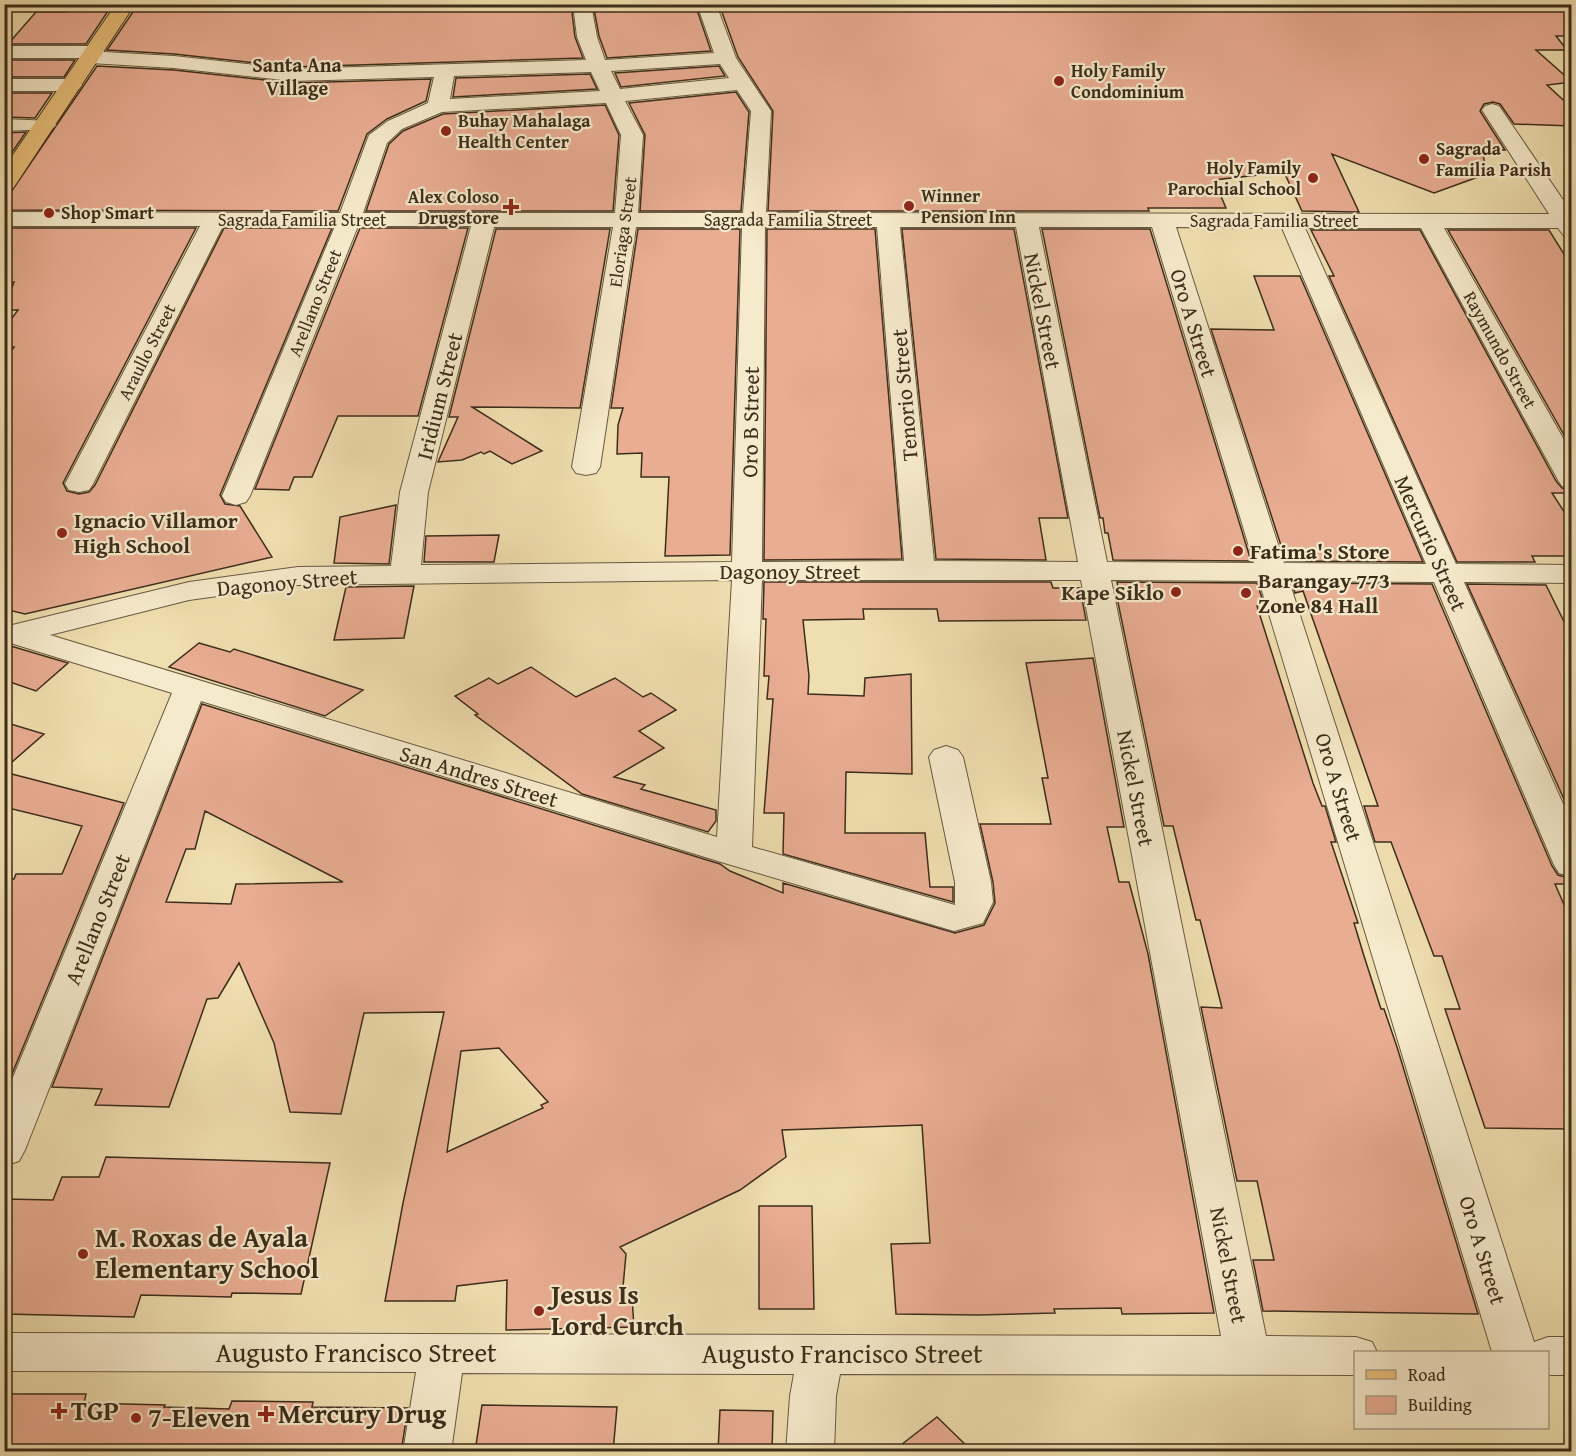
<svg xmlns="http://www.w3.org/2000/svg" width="1576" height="1456" font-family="'Gentium Book Plus',serif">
<rect width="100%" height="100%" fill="#efdeaf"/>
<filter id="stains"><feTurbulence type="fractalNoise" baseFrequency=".00333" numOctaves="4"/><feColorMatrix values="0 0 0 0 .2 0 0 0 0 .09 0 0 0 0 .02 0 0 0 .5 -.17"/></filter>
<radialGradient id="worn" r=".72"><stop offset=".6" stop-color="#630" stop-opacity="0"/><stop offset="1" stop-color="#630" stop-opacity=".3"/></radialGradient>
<!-- building -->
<path fill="#e9ad92" stroke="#3c2d1b" stroke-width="1.5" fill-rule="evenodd" d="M182,4L230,7L232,4H495L496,10L571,4L575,37L583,58L292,67L174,54L107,50L137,6Z
M593,4H695L711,51L607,58L599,36Z
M719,4H1572V36H1556L1567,50H1536L1572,82L1547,85L1572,108V126L1514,124L1500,104L1493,102L1484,104L1480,111L1505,150H1483L1485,170L1478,177L1434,193L1332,154L1359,212L1302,211L1284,172L1214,180L1226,208H1148L1149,211H768L773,111L738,57Z
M71,5H112L86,44H8L36,12H66Z
M4,60H75L64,77H4Z
M97,66L174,70L292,83L431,79L426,101L387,119L367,134L338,211L4,210V202Z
M719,66L725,76L621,87L615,73Z
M590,74L597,89L453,97L456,78Z
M736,92L749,112L741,211H640L645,135L629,103Z
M4,93H52L35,118L4,117Z
M605,105L619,135L613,211H366L389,144L403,131L443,114Z
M26,132L6,161H4V133Z
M4,228H196L63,483L67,491L79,494L89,492L95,485L224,228H332L220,495L225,504L240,506L272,557L25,614L4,609V362L14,347H4V329L18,310H4L14,282H4Z
M360,228H468L418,416H338L312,477H294L289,490L255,489Z
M496,229H610L580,408L472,407L542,451L512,464L490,451L484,454L481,452L462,460L438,462L458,417H449Z
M638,229H740L730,555L665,556L669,477H641L642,453L617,454L618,425L623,408H611Z
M767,229H875L902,559L764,560Z
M902,229H1014L1068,518H1039L1046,560L936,559Z
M1042,229H1150L1251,561L1113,560L1108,533H1105L1103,518H1100Z
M1311,230H1420L1556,481L1562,488L1572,490V493H1552L1572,524V556H1532L1535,562H1457L1329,276H1334Z
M1448,230H1549L1572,267V449Z
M1254,276H1300L1423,562L1286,561L1211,329L1274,330Z
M396,505L389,564L334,563L340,517Z
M499,535L494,562H424L426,536Z
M764,582H1051L1053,588H1080L1086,620L939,621L937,609H863L864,619L803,620L809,676L808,694L864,696L865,678L911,674L912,774L846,772L845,833H925L930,887H953V902L783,854L784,813H764L773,699H767L769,676H764L766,619H763Z
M1117,582L1257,583L1264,604L1257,606L1313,783L1322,806H1325L1336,842H1331L1358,923H1354L1364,956L1381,1009H1384L1397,1047L1478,1314L1263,1311L1253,1260H1274L1257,1181H1237L1201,1007L1222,1008L1200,920H1196L1173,826H1164L1115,588H1118Z
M1292,583L1432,584L1552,866L1558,875L1572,879V884H1555L1572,923V1129L1485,1128L1445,1009H1460L1442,956H1434L1391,842H1375L1364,806H1378L1303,591L1295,593Z
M1467,584L1546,585L1572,638V817Z
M414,586L404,638L334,640L346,587Z
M199,643L230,652L234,649L363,690L325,716L169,667Z
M4,644L68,663L36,691L4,680Z
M1093,658L1124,827H1107L1119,882H1129L1148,954L1214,1313L1122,1314L1121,1308L1054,1309L1055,1313L978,1315L896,1314L891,1244L930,1243L922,1125L782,1130L786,1157L740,1190L620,1247L626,1254L622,1298H632L634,1327L506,1330L507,1280L457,1286L455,1301H385L403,1203L444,1012L364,1013L341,1114L290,1112L274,1043L239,963L218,998L207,999L169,1107L95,1105L102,1089L52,1087L202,704L720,864L730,871L783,893V883L955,933L984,925L995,903L993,882L980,824H1051L1042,778H1048L1026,663ZM205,811L343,882L236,884L231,904L166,902L186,849H195ZM499,1048L548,1102L541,1105L543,1108L447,1152L461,1051Z
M531,667L576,697L615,678L643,697L651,693L676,710L639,731L664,748L614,777L645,785L641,789L716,810V821L708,832L582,794L475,715L478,714L455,696L489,678L498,684Z
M4,722L44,734L4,769Z
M4,772L124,803L7,1086H4V879H14L16,874H62L82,826L4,807Z
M106,1157L330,1163L301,1294L232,1293L231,1297L141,1295L134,1317L4,1314V1199L53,1200L62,1177H99Z
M759,1206H812L814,1309H759Z
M4,1394H86L84,1403L165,1405L164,1407L229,1409L232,1401L313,1402L312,1407L408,1408L401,1452H4Z
M482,1405L617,1407L613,1452H475Z
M720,1410L773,1411L772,1452H718Z
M937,1417L973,1452H892Z"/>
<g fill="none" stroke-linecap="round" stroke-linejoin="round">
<defs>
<path id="minor" d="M573,4H591L597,37L605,60L714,53L697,4H716L736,58L771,111L766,213L1549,214L1482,110L1485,106L1492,104L1499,106L1572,213V238L1564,236L1558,228H1444L1572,454V488L1562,486L1558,480L1421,228H1305L1456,564L1572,565V583L1464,582L1572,824V877L1559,873L1554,865L1434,582L1289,581L1534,1342L1548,1337H1572V1375H1548V1352H1492L1259,581L1111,580L1266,1336L1356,1337L1372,1342L1377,1352H1356V1375L840,1374L836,1396L834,1452H786L790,1396L794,1374L462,1373L451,1452H403L416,1372L4,1371V1333L1221,1336L1081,580H762L752,847L955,905V882L929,757L934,750L946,746L958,750L963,757L991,882L993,902L983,923L954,931L721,862L201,701L25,1150L19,1161L4,1166V1099L172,693L4,641V627L189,582L298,567L391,566L400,492L471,226H358L250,496L246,502L236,505L226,502L222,496L335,226H223L93,484L89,490L79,492L69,490L65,484L200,226H4V212L340,213L369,135L388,121L428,103L434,77L292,81L174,68L90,63L83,61L81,58H4V46H94L101,48L104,52L174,56L292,69L586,60L577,37ZM720,64L729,78L620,89L611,71ZM591,72L600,91L450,99L454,76ZM737,90L751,111L743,213H638L643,135L625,101ZM606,103L621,135L615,213H363L387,143L402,129L442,112ZM494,227H613L572,467L576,473L586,475L596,473L600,467L636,227H742L732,562L421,565L428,492ZM765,227H877L904,561L762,562ZM900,227H1016L1078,562L934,561ZM1039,227H1152L1254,563L1107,562ZM1176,227L1282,228L1426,564L1284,563ZM732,580L717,837L50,635L189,600L298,585Z
M4,79H72L79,81L82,85L79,89L72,91H4Z
M4,119L52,121L56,125L52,129L4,131Z"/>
<path id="major" d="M116,4H135L12,190L4,192V168Z"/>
</defs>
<!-- minor casing -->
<use href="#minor" stroke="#695940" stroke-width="2"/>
<!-- major casing -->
<use href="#major" stroke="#3c2d1b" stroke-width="2"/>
<!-- minor -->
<use href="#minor" fill="#f5eacb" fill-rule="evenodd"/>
<!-- major -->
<use href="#major" fill="#e8bf78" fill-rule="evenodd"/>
</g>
<!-- markers -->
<g fill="#8f2418" stroke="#f5eacb" stroke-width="2">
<circle cx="1059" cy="81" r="6"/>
<circle cx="446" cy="131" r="6"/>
<circle cx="1424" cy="159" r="6"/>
<circle cx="1313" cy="178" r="6"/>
<circle cx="909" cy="206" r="6"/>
<path d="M508 198h6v6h6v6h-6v6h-6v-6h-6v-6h6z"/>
<circle cx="49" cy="213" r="6"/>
<circle cx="62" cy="533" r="6"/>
<circle cx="1238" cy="551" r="6"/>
<circle cx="1176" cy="592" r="6"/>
<circle cx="1246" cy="593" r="6"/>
<circle cx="83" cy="1254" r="6"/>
<circle cx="539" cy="1311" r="6"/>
<path d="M56 1402h6v6h6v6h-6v6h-6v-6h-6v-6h6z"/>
<path d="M263 1405h6v6h6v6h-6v6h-6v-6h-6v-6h6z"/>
<circle cx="136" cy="1418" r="6"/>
</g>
<g text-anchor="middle" stroke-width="4.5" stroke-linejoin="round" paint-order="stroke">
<!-- far-poi labels -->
<g font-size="18" font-weight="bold" fill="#3c2d1b" stroke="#f5eacb" text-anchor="start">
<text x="1071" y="77">Holy Family<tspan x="1071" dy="21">Condominium</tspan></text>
<text x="458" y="127">Buhay Mahalaga<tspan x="458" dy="21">Health Center</tspan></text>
<text x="1436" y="155">Sagrada<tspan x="1436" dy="21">Familia Parish</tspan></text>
<text x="1301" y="174" text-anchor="end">Holy Family<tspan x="1301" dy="21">Parochial School</tspan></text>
<text x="921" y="202">Winner<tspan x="921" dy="21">Pension Inn</tspan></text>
<text x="499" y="203" text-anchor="end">Alex Coloso<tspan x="499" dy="21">Drugstore</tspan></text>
<text x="61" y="219">Shop Smart</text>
</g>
<!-- far-street labels -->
<g font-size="18" fill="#3c2d1b" stroke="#f5eacb">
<text x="302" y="226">Sagrada Familia Street</text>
<text x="788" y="226">Sagrada Familia Street</text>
<text x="1274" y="227">Sagrada Familia Street</text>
<text transform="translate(623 232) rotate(-82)" y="6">Eloriaga Street</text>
<text transform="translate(315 303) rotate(-68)" y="6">Arellano Street</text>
<text transform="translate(1500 350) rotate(61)" y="6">Raymundo Street</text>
<text transform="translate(147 352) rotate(-63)" y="6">Araullo Street</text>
</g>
<!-- far-neighbourhood labels -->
<g font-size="20" font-weight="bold" fill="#3c2d1b" stroke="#f5eacb">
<text x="297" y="72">Santa Ana<tspan x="297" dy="23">Village</tspan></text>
</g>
<!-- street labels -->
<g font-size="22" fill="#3c2d1b" stroke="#f5eacb">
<text transform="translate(1043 311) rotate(79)" y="8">Nickel Street</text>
<text transform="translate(1194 323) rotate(73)" y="8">Oro A Street</text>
<text transform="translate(904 395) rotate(-95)" y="8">Tenorio Street</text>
<text transform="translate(439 396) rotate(-76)" y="8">Iridium Street</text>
<text transform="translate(750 422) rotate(-89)" y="8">Oro B Street</text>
<text transform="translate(1431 543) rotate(66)" y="8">Mercurio Street</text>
<text x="790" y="579">Dagonoy Street</text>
<text transform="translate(287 582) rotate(-5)" y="8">Dagonoy Street</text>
<text transform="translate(479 776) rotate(17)" y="8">San Andres Street</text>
<text transform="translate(1339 787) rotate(73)" y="8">Oro A Street</text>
<text transform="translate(1136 788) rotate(79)" y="8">Nickel Street</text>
<text transform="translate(97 919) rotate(-68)" y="8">Arellano Street</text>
<text transform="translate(1483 1250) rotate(73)" y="8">Oro A Street</text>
<text transform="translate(1229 1265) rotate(79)" y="8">Nickel Street</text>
</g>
<!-- poi labels -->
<g font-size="22" font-weight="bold" fill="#3c2d1b" stroke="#f5eacb" text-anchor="start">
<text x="74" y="528">Ignacio Villamor<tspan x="74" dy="25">High School</tspan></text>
<text x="1250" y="559">Fatima's Store</text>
<text x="1258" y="588">Barangay 773<tspan x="1258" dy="25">Zone 84 Hall</tspan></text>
<text x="1164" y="600" text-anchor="end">Kape Siklo</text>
</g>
<!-- near-poi labels -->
<g font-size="27" font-weight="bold" fill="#3c2d1b" stroke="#f5eacb" text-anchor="start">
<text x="95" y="1247">M. Roxas de Ayala<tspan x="95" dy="31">Elementary School</tspan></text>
<text x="551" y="1304">Jesus Is<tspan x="551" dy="31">Lord Curch</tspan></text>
<text x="71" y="1420">TGP</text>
<text x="278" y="1423">Mercury Drug</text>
<text x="148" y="1427">7-Eleven</text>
</g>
<!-- near-street labels -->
<g font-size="27" fill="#3c2d1b" stroke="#f5eacb">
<text x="356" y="1362">Augusto Francisco Street</text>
<text x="842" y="1363">Augusto Francisco Street</text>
</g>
</g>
<!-- margin -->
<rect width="1576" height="1456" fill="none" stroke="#efdeaf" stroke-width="24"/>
<rect x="6" y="6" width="1564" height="1444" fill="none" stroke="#3c2d1b" stroke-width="3"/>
<rect x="12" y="12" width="1552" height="1432" fill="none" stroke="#3c2d1b" stroke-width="1.5"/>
<!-- legend -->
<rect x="1354" y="1351" width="195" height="78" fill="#f5eacb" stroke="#ab9e85" stroke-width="1.5"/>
<rect x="1366" y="1370" width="30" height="9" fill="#e8bf78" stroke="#ab9e85" stroke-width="1.5"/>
<text x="1408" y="1381" font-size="18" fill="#3c2d1b">Road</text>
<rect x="1366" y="1396" width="30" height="18" fill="#e9ad92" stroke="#ab9e85" stroke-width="1.5"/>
<text x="1408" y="1411" font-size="18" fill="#3c2d1b">Building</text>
<rect width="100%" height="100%" filter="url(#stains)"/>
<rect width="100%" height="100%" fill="url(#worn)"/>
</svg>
